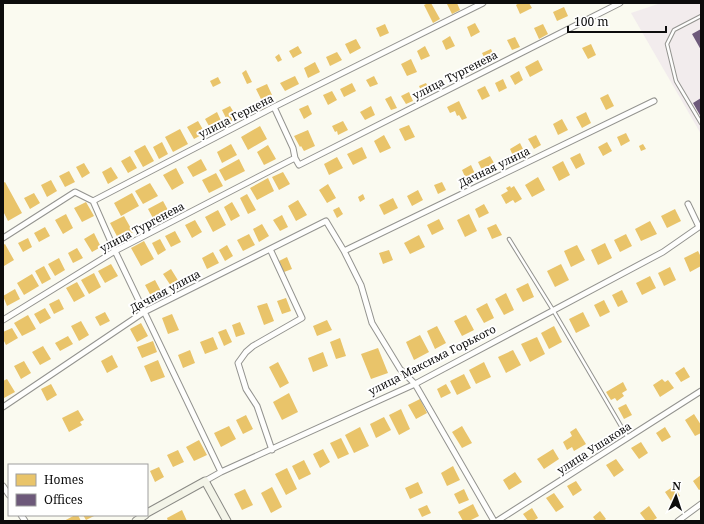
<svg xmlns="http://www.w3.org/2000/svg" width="704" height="524" font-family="'Noto Serif',serif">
<rect width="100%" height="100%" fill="#fafaf0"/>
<!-- industrial -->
<path fill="#f2eced" d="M661,3H701V134L631,13Z"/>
<!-- homes -->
<path fill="#e9c46a" d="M428,3H431L440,19L433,23L424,5Z
M450,3H457L460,10L452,14L447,4Z
M519,3H529L532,8L520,14L516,5Z
M564,7L568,16L557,21L553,12Z
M475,23L480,32L471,37L467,27Z
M385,24L389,33L380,37L376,28Z
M543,24L548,34L539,39L534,28Z
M450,36L455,46L446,50L442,41Z
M515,37L520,47L512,50L507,40Z
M356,39L361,48L350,54L345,44Z
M591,44L596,55L588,59L582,48Z
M298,46L302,53L293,58L289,51Z
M425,46L430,56L421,60L417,51Z
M491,49L495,59L487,63L482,53Z
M337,52L342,60L330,66L326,57Z
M279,54L282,60L278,62L275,57Z
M411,59L417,72L407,76L401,64Z
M538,60L543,70L530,77L525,67Z
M315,62L320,72L308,78L304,68Z
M472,62L476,70L466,75L462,68Z
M246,70L252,82L247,84L242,73Z
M519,71L523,80L515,85L510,76Z
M295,76L299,84L285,91L280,83Z
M374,76L378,84L370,87L366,80Z
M218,77L221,83L213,87L210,81Z
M503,79L507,88L499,92L495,83Z
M352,83L356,91L344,97L340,89Z
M426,83L430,91L423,95L419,86Z
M267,84L272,95L263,100L268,110L256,115L251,106L262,101L256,89Z
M485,86L490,96L482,100L477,90Z
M332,91L337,100L328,105L323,95Z
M409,92L413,101L406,104L401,96Z
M608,94L614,106L606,110L600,98Z
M391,96L397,108L391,110L385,99Z
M459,101L467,118L462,120L459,115L457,116L455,111L450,113L447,107Z
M308,105L312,114L304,119L299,109Z
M230,106L238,119L229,124L222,110Z
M371,106L375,115L365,120L360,112Z
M217,112L224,127L213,133L205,119Z
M586,112L591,123L582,128L576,117Z
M562,119L568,130L558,135L553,124Z
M198,121L205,133L194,139L187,127Z
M343,121L348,130L338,135L337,131L335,132L332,126Z
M409,125L415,137L405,141L399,129Z
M260,126L267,139L248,150L241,137Z
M180,129L188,144L173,152L165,137Z
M308,130L315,146L304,151L301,146L300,147L294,136Z
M626,133L630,141L621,146L617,137Z
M384,135L391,148L380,153L374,141Z
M536,135L541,145L534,149L528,139Z
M162,142L168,154L159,159L153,147Z
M607,142L612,151L603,156L598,147Z
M520,143L525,153L514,158L510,149Z
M231,144L237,155L222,163L217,152Z
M643,144L646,149L641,151L639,146Z
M145,145L154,161L143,167L134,151Z
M268,145L276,159L264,165L257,152Z
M362,147L367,158L353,165L347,154Z
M580,153L585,164L576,169L570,158Z
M130,156L137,168L128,173L121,161Z
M490,156L497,168L484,174L478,162Z
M337,157L343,168L329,175L324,164Z
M201,159L207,170L193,177L187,167Z
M239,159L245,171L225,181L219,170Z
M563,161L570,175L559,181L552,167Z
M84,163L90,173L82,178L76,167Z
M471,165L476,176L467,181L462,170Z
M111,167L118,178L108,184L102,172Z
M176,168L184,183L172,190L163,175Z
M69,171L75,182L65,187L59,176Z
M283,172L290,184L279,190L272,177Z
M216,173L223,186L209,193L202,180Z
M538,177L545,190L532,197L525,185Z
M268,178L274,191L257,200L250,188Z
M51,180L57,191L47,197L41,185Z
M5,182L22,213L8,221L3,211V183Z
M442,182L446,190L438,194L434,185Z
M150,183L158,196L143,204L135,191Z
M328,184L336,198L327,203L319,190Z
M510,186L511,188L514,186L522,199L515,203L513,200L506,204L501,195L508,191L506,188Z
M418,190L423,200L412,206L407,196Z
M34,193L40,203L30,209L24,198Z
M132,193L139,206L121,216L114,203Z
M247,194L256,210L248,214L240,198Z
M363,194L365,199L360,202L358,197Z
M393,198L398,208L384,215L379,205Z
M298,200L307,215L296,221L288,206Z
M163,201L169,212L154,220L148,209Z
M86,202L94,216L82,222L74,208Z
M232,202L240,216L231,221L224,207Z
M484,204L489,213L479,218L475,209Z
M339,207L343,214L337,218L333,210Z
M675,209L681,221L667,228L661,216Z
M218,210L226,225L213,232L205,217Z
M66,214L73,228L63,234L55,220Z
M469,214L477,231L465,237L457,220Z
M282,215L288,227L280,231L273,220Z
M124,216L133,232L119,240L110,223Z
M439,219L444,229L432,235L427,225Z
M195,220L202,232L192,238L185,225Z
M650,221L657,234L641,241L635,229Z
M262,224L269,236L259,242L253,229Z
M496,224L502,235L492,239L487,228Z
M45,227L50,236L39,242L34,233Z
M175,231L181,242L171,247L165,236Z
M94,233L101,247L92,252L84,239Z
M249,234L255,245L243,251L237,240Z
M626,234L632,246L620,252L614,240Z
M419,235L425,247L410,254L404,243Z
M28,238L32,247L23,252L18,243Z
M160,239L166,250L158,255L152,243Z
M144,241L154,259L141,266L131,248Z
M605,243L612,258L598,265L591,250Z
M5,244L14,260L4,266L3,245Z
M227,245L233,256L225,261L219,250Z
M577,245L585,260L571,267L564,251Z
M77,248L83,258L73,263L68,253Z
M389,250L393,260L383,264L379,253Z
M698,251L701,257V266L690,272L684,258Z
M213,252L219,263L207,269L202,258Z
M287,257L292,269L284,272L279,261Z
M59,258L65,270L55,276L48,264Z
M111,264L118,276L105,283L98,271Z
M561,264L569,280L555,287L547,271Z
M44,266L51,279L42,284L35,271Z
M670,267L676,280L664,286L658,273Z
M171,269L179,282L171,286L163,274Z
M94,273L101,287L89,294L81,280Z
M32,274L39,286L24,295L17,283Z
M650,276L656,288L642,295L636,283Z
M155,280L162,293L152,298L145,285Z
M77,282L85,296L74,302L66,288Z
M528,283L534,297L523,302L516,289Z
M15,289L20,299L7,306L3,296Z
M622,290L628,302L618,307L612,295Z
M506,293L514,310L504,315L495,299Z
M286,298L291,311L282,314L277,301Z
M59,299L64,309L54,314L49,304Z
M604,300L610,312L600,317L594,305Z
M267,303L274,321L264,325L257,306Z
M487,303L494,318L484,323L476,309Z
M45,308L51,318L40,324L34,314Z
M105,312L110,321L100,326L95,317Z
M583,312L590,326L576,333L569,319Z
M172,314L179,330L168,334L162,318Z
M28,315L36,329L22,336L14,323Z
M466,315L474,330L462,336L454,321Z
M327,320L332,330L317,336L313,326Z
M81,321L89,335L79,341L71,326Z
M240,322L245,334L236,337L232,325Z
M141,323L148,336L137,342L130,329Z
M437,326L446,343L435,349L427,331Z
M554,326L562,342L549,349L541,333Z
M12,328L18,338L6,345L3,339V332Z
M226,329L232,342L224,346L218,332Z
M420,335L429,352L414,360L406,342Z
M68,336L73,344L60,351L55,343Z
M213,337L218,349L205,354L200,342Z
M537,337L545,354L530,362L521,344Z
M340,338L346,356L336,359L330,342Z
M153,341L157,352L142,358L137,347Z
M43,346L51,359L40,365L32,352Z
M378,348L388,373L371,379L361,354Z
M190,350L195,363L183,368L178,355Z
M513,350L521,365L506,373L498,357Z
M323,352L328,366L313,372L308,358Z
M112,355L118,367L107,373L101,361Z
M158,360L165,377L151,382L144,366Z
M24,361L31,373L21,379L14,366Z
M278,362L289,383L280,388L269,367Z
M484,362L491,377L476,384L469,370Z
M684,367L690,377L681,382L675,373Z
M464,374L471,388L457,395L450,381Z
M7,379L15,392L4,398L3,396V381Z
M662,379L665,382L668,380L674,388L660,397L653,385Z
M623,382L627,390L622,393L624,396L617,401L615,398L611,400L606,392Z
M51,384L57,395L47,401L41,389Z
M446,384L451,393L441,398L437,389Z
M289,393L298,412L282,420L273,402Z
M420,399L427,413L416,419L408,405Z
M626,404L632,415L624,419L618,408Z
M401,409L410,429L399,435L389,415Z
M78,410L84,420L80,422L82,425L69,432L62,418Z
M694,414L701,425V433L695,436L685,420Z
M246,415L253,429L243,434L236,420Z
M384,417L391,430L376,438L370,424Z
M229,426L236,439L221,447L214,433Z
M462,426L472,443L462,448L452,432Z
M360,427L369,446L354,453L345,435Z
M665,427L671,437L662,442L656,433Z
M576,428L586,444L574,451L572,447L567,450L563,442L572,436L570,432Z
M341,438L349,454L338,459L330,443Z
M199,440L207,455L194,461L186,447Z
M641,442L648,453L639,459L631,448Z
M323,449L330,462L320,468L313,454Z
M553,449L559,459L544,469L537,459Z
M178,450L184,462L173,467L167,455Z
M616,459L624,470L614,477L606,465Z
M304,460L311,474L299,480L292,466Z
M453,466L460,480L447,486L441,473Z
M159,467L164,477L155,482L150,471Z
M287,468L297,489L286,495L275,474Z
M515,472L522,482L509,490L503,480Z
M701,475V489L699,490L693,481Z
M576,481L582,490L573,496L567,486Z
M418,482L423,493L410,499L405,488Z
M674,486L680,496L671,501L665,492Z
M272,487L282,507L271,513L261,493Z
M245,489L253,505L242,510L234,494Z
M464,489L469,500L459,504L454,494Z
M554,493L564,507L556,512L546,498Z
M473,504L479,516L469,521H463L458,512Z
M427,505L431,513L422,517L418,509Z
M649,506L657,518L652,521H646L640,513Z
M532,508L538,518L533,521H528L523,514Z
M182,510L187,521H168L167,518Z
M600,511L606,519L603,521H596L593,517Z
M75,515H78L81,521H64Z
M83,515H96L86,520Z"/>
<!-- offices -->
<path fill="#6d597a" d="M701,29V50L692,34Z
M701,98V117L693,103Z"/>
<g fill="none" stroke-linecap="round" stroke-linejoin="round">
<defs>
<path id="lane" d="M701,16L674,30L667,44L676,81L701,123
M509,239L553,310L628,438"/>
<path id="street" d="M274,107L293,148L295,158L299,165L620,3
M93,201L115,251L221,472
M3,238L75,192L93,201L274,107L483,3
M270,249L302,318L253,346L246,352L238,363L246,389L257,406L272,450
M344,251L654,101
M3,320L115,251L295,158
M3,407L144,312L326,221L344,251L361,285L372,323L400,369L415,384L494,521
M205,481L221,472L415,384L663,252L699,227L688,204
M3,486L9,495
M21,515L25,521
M497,521L701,391
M678,521L701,504"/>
<path id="secondary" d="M147,513L205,481L227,521
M136,521L145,515"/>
</defs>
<!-- lane casing -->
<use href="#lane" stroke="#93938f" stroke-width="4.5"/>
<!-- street casing -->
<use href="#street" stroke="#93938f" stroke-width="7"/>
<!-- secondary casing -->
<use href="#secondary" stroke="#8a8a85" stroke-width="9"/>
<!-- lane -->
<use href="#lane" stroke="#fefefd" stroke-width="2.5"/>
<!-- street -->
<use href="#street" stroke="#fefefd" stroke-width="5"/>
<!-- secondary -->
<use href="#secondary" stroke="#f3f4e8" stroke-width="7"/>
</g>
<g text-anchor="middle" stroke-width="4" stroke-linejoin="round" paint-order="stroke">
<!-- street labels -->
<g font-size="11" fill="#0c0c0c" stroke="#fff">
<text transform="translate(455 75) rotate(-27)" y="4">улица Тургенева</text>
<text transform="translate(236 116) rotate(-27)" y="4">улица Герцена</text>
<text transform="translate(494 167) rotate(-26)" y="4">Дачная улица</text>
<text transform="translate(142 227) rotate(-28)" y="4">улица Тургенева</text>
<text transform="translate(165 291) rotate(-28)" y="4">Дачная улица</text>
<text transform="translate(432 360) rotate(-27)" y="4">улица Максима Горького</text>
<text transform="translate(594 448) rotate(-33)" y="4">улица Ушакова</text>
</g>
</g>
<!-- border -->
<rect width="704" height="524" fill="none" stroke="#0c0c0c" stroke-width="8"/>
<!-- legend -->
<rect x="8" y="464" width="140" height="52" fill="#ffffff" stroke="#9e9e9e"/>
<rect x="16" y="474" width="20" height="12" fill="#e9c46a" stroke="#9e9e9e"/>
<text x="44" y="484" font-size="12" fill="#0c0c0c">Homes</text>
<rect x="16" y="494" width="20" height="12" fill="#6d597a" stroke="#9e9e9e"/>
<text x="44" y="504" font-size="12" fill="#0c0c0c">Offices</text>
<!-- north arrow -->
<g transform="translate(676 496) rotate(3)" stroke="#ffffff" stroke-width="3" paint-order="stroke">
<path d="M0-3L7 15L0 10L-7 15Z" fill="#0c0c0c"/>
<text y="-6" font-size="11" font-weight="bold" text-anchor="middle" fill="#0c0c0c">N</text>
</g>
<!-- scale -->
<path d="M568 26v6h98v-6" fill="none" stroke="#0c0c0c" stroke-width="2"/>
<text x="574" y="26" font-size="12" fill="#0c0c0c" stroke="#ffffff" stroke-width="3" paint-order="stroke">100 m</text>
</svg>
